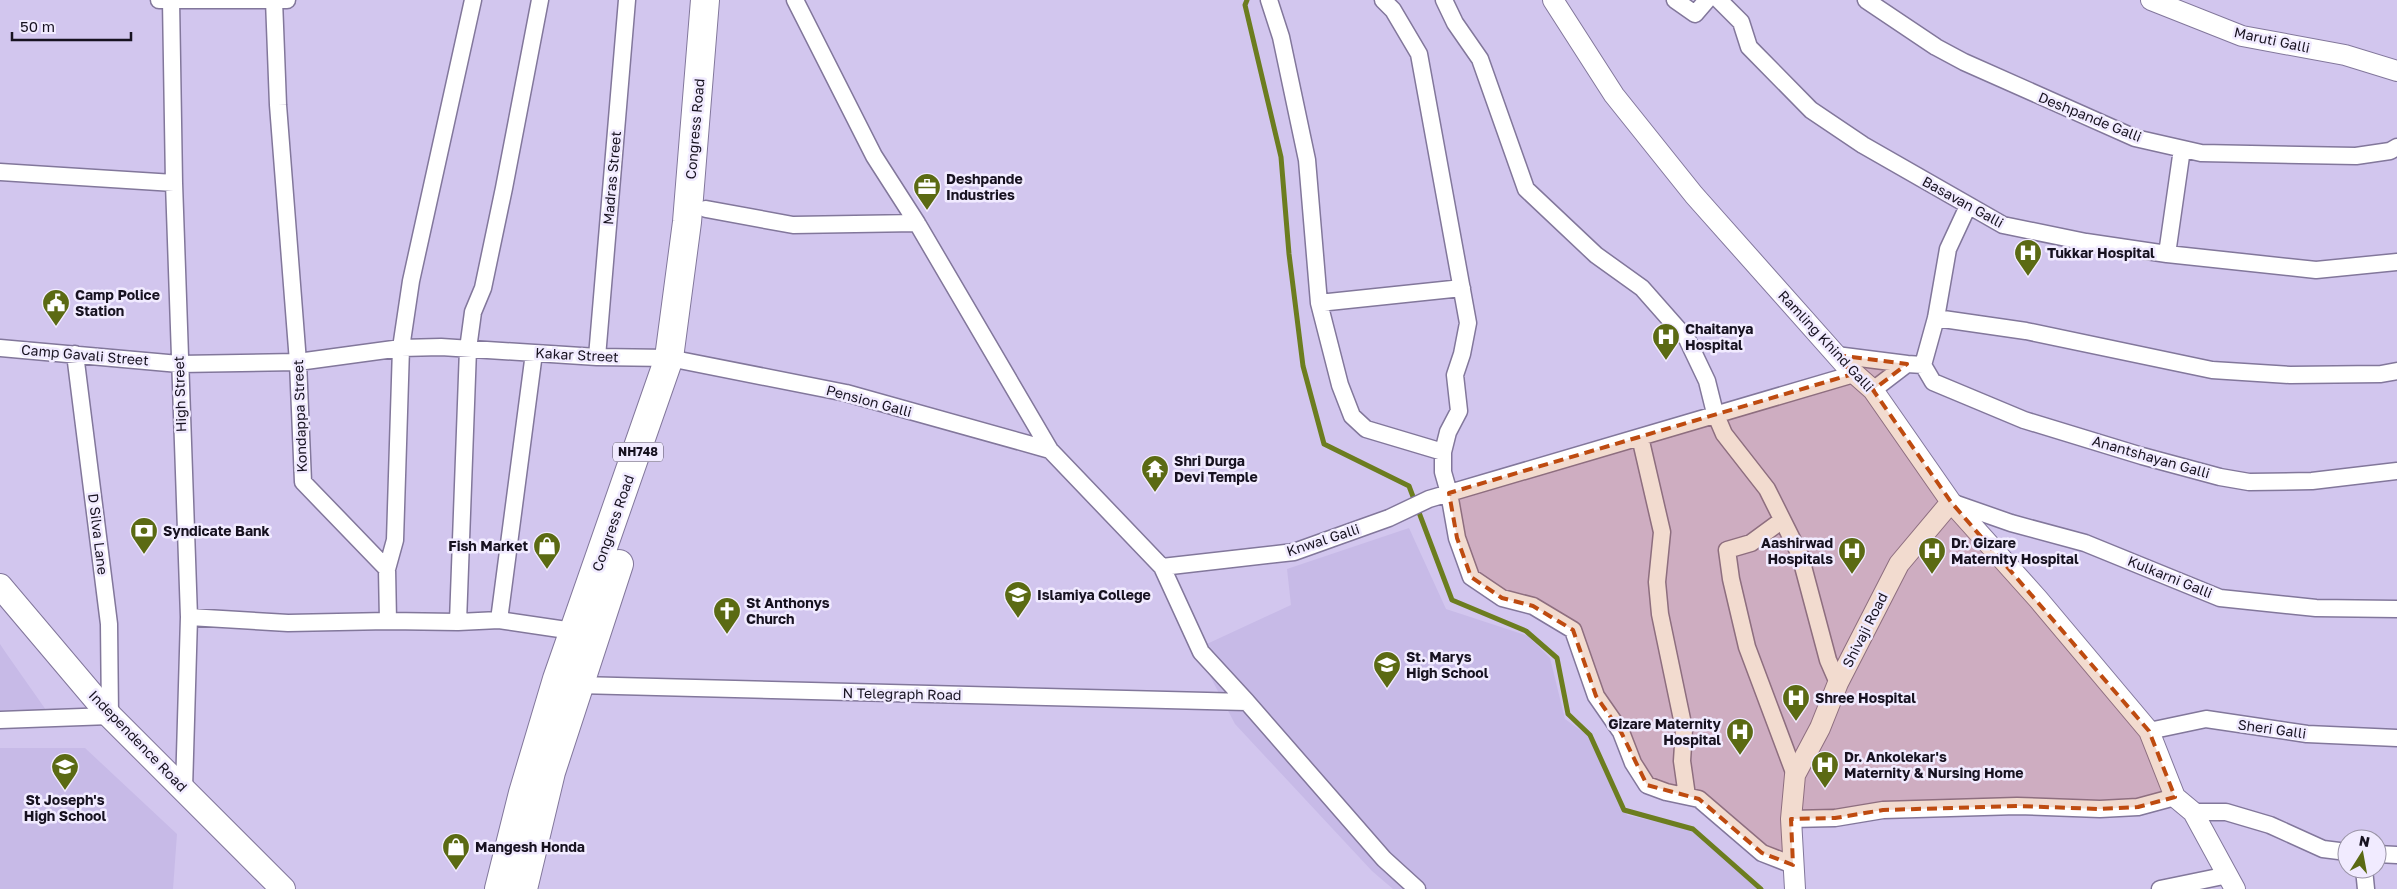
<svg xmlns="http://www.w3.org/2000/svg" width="2397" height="889" font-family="'Golos Text',sans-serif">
<rect width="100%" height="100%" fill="#d2c6ee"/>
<!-- built -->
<path fill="#c7bae7" d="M1409,528L1446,609L1528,636L1550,658L1565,719L1591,738L1627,815L1698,831L1762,889H1393L1372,871L1235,724L1196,649L1291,605L1287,569Z
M0,644L6,653L53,720L0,719Z
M0,748H85L177,834L173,889H0Z"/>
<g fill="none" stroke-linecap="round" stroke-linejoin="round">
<!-- stream -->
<path stroke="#6c7d1f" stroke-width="5" d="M1247,0L1245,5L1281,157L1289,254L1303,366L1324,444L1409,486L1452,600L1526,631L1557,658L1568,714L1590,735L1624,810L1693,829L1761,889"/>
<defs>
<path id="minor" d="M159,0H287
M171,0L174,183L189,617L184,789
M274,0L278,105L298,362L303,482L387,569L388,621L458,622L499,620L580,632
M795,0L874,156L917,223L1050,450L1162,567L1201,652L1247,702L1384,859L1417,889
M1269,0L1281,37L1307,160L1319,303L1340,385L1352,416L1366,429L1443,452
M1383,0L1393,10L1419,54L1468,323L1462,354L1455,375L1459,411L1448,432L1443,452V472L1449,493L1457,538L1471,577L1502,598L1533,606L1573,630L1596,696L1621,732L1633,763L1647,785L1666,792L1699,799L1762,853L1793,865
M1444,0L1455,23L1480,59L1526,189L1596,255L1642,288L1687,339L1707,381L1715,413L1724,434L1767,489L1800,555L1828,660L1838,683
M1675,0L1695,14L1707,0
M1719,0L1741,22L1749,47L1811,110L1863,145L2003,225L2086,242L2167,254L2316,270L2397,262
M1866,0L1936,47L1964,62L2135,138L2201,153L2356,156L2390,151L2397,147
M0,172L174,183
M706,209L793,225L917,223
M2167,254L2182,149
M1319,303L1462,288
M1936,318L2026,331L2212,370L2290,375L2381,374L2397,371
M0,348L179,364L298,362L401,348L441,347L597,357L669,358L846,393L1050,450
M1836,355L1907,364
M597,357L627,0
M1923,365L1933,382L2024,420L2142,456L2220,477L2249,482L2312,481L2397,471
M1873,390L1907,364L1923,365L1936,318L1948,249L1968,206
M1640,437L1662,532L1657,582L1660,614L1684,729L1682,761L1687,796
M1951,502L2011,523L2085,543L2220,598L2316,608L2397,609
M1781,521L1751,543L1727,550L1731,579L1747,647L1795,775
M1162,567L1294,552L1389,518L1429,499L1854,374
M387,569L395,540L401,348L411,281L473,0
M189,617L288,623L388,621
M499,620L534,353
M458,622L468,349L473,312L483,288L504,188L540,0
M571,684L578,685L1247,702
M0,720L110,716L109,624L75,354
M2149,731L2206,719L2307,734L2397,738
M2193,812H2226L2270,825L2323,849L2347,852
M1791,819L1835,818L1883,810L2017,806L2100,809L2138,807L2175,797
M2377,854L2397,855
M2364,869L2366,889
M2160,889L2228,875"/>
<path id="tertiary" d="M1553,0L1614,95L1694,195L1846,366L1873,390L1951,502L2038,599L2149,731L2175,797L2193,812L2235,889
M2151,0L2242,36L2345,55L2397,71
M1795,889L1791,819L1795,775L1820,728L1838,683L1899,564L1951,502"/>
<path id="secondary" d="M0,586L110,716L283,889"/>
<path id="trunk" d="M499,889L523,793L557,679L669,358L687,222L705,0
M523,889L551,772L619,564"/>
</defs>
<!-- minor casing -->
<use href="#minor" stroke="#82779b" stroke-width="19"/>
<!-- tertiary casing -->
<use href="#tertiary" stroke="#82779b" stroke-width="22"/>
<!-- secondary casing -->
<use href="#secondary" stroke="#82779b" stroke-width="26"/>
<!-- trunk casing -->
<use href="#trunk" stroke="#82779b" stroke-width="30"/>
<!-- minor -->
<use href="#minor" stroke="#fff" stroke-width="16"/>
<!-- tertiary -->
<use href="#tertiary" stroke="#fff" stroke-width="20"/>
<!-- secondary -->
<use href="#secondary" stroke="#fff" stroke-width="24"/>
<!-- trunk -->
<use href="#trunk" stroke="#fff" stroke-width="28"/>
</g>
<!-- marked area -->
<path fill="#be4b10" fill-opacity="0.2" stroke="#be4b10" stroke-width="4" stroke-dasharray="10 6" stroke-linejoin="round" d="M1836,355L1907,364L1873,390L1951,502L2149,731L2175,797L2138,807L2100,809L2017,806L1883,810L1835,818L1791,819L1793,865L1762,853L1699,799L1647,785L1621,732L1596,696L1573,630L1533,606L1502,598L1471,577L1457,538L1449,493L1853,374Z"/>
<!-- icons -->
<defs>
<symbol id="office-pin" viewBox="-11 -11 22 30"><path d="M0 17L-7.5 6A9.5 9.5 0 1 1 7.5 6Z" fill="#5b6a13" stroke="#f1ebff"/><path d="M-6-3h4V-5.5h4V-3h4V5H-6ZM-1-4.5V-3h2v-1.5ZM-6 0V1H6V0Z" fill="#fff"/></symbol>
<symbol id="hospital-pin" viewBox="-11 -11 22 30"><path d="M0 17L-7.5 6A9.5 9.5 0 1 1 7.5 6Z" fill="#5b6a13" stroke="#f1ebff"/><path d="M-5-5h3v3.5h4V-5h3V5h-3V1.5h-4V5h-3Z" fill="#fff"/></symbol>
<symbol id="civic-pin" viewBox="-11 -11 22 30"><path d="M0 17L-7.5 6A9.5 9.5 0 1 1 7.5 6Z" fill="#5b6a13" stroke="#f1ebff"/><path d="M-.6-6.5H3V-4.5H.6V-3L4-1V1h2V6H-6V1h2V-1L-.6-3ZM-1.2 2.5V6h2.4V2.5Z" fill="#fff"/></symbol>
<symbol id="temple-pin" viewBox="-11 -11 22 30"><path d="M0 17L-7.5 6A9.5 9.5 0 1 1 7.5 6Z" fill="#5b6a13" stroke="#f1ebff"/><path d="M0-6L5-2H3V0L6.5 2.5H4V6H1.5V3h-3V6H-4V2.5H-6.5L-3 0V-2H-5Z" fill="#fff"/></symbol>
<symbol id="bank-pin" viewBox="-11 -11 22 30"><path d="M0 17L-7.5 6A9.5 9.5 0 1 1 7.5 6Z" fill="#5b6a13" stroke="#f1ebff"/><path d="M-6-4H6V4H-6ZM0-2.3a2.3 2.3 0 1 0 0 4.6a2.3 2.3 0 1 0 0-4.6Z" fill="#fff"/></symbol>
<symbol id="shop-pin" viewBox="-11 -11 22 30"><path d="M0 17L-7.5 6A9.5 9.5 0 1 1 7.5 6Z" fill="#5b6a13" stroke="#f1ebff"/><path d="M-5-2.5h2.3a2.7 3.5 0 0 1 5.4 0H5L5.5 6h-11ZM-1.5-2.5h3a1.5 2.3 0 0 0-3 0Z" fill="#fff"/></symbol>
<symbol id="university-pin" viewBox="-11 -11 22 30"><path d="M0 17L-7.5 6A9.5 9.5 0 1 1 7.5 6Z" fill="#5b6a13" stroke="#f1ebff"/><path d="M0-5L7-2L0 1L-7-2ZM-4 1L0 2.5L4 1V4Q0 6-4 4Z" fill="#fff"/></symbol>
<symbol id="church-pin" viewBox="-11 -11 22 30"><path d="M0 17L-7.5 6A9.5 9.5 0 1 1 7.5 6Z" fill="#5b6a13" stroke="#f1ebff"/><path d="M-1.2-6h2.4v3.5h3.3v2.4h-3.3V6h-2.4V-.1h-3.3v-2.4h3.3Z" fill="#fff"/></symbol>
<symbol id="school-pin" viewBox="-11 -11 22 30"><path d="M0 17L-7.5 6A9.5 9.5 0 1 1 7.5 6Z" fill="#5b6a13" stroke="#f1ebff"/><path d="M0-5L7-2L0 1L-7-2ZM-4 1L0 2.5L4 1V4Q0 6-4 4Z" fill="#fff"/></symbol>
</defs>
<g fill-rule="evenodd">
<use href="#office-pin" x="911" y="171" width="32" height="43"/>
<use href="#hospital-pin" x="2012" y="237" width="32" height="43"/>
<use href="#civic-pin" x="40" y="287" width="32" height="43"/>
<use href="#hospital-pin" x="1650" y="321" width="32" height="43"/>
<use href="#temple-pin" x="1139" y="453" width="32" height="43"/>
<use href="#bank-pin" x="128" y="515" width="32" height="43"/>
<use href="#shop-pin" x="531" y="530" width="32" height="43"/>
<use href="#hospital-pin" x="1836" y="535" width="32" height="43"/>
<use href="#hospital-pin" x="1916" y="535" width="32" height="43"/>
<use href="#university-pin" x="1002" y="579" width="32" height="43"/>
<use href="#church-pin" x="711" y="595" width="32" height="43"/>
<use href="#school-pin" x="1371" y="649" width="32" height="43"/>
<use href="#hospital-pin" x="1780" y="682" width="32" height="43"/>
<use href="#hospital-pin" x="1724" y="716" width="32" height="43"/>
<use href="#hospital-pin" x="1809" y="749" width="32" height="43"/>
<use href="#school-pin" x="49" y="751" width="32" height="43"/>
<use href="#shop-pin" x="440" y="831" width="32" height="43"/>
</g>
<g text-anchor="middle" stroke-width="5" stroke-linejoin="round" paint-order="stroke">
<!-- shield labels -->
<rect fill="#f1ebff" stroke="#585363" stroke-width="1" x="613" y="442.5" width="50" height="19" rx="4"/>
<g font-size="12" font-weight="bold" fill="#171220">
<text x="638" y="456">NH748</text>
</g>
<!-- street labels -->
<g font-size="14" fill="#171220" stroke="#f1ebff">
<text transform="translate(2272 40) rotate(12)" y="5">Maruti Galli</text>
<text transform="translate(2090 117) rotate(22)" y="5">Deshpande Galli</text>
<text transform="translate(695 129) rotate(-85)" y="5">Congress Road</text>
<text transform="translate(612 178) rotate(-85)" y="5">Madras Street</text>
<text transform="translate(1963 202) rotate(29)" y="5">Basavan Galli</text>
<text transform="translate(1826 341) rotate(47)" y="5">Ramling Khind Galli</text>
<text transform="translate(85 355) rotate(5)" y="5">Camp Gavali Street</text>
<text transform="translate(577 355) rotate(3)" y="5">Kakar Street</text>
<text transform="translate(180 394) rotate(-92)" y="5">High Street</text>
<text transform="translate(869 401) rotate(15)" y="5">Pension Galli</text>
<text transform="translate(300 416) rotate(-92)" y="5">Kondappa Street</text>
<text transform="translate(2151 457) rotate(16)" y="5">Anantshayan Galli</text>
<text transform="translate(613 523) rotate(-71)" y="5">Congress Road</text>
<text transform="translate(98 534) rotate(83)" y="5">D Silva Lane</text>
<text transform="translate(1323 540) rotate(-18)" y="5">Knwal Galli</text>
<text transform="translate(2170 577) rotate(22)" y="5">Kulkarni Galli</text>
<text transform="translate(1865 630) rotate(-63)" y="5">Shivaji Road</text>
<text transform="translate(902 694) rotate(1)" y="5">N Telegraph Road</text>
<text transform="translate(2272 729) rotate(8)" y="5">Sheri Galli</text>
<text transform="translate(138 741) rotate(46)" y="5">Independence Road</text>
</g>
<!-- poi labels -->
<g font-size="14" font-weight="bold" fill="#171220" stroke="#f1ebff" text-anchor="start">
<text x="946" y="184">Deshpande<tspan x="946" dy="16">Industries</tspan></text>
<text x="2047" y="258">Tukkar Hospital</text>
<text x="75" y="300">Camp Police<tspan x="75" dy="16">Station</tspan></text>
<text x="1685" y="334">Chaitanya<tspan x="1685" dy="16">Hospital</tspan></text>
<text x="1174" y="466">Shri Durga<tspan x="1174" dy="16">Devi Temple</tspan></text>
<text x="163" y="536">Syndicate Bank</text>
<text x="1833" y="548" text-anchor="end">Aashirwad<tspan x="1833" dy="16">Hospitals</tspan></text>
<text x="1951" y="548">Dr. Gizare<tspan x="1951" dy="16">Maternity Hospital</tspan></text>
<text x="528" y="551" text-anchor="end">Fish Market</text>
<text x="1037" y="600">Islamiya College</text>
<text x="746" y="608">St Anthonys<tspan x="746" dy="16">Church</tspan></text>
<text x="1406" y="662">St. Marys<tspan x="1406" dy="16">High School</tspan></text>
<text x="1815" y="703">Shree Hospital</text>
<text x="1721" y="729" text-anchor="end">Gizare Maternity<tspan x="1721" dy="16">Hospital</tspan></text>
<text x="1844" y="762">Dr. Ankolekar's<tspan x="1844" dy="16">Maternity &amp; Nursing Home</tspan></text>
<text x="65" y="805" text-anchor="middle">St Joseph's<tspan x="65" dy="16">High School</tspan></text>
<text x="475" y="852">Mangesh Honda</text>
</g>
</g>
<!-- north arrow -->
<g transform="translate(2362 854) rotate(11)"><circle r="24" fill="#f1ebff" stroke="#9a94a6"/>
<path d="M0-4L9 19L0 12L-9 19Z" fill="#5b6a13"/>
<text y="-8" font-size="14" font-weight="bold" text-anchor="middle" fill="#171220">N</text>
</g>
<!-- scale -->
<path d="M12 32v8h119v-8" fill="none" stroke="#171220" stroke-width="2.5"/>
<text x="20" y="32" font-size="15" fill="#171220" stroke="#f1ebff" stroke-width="4" paint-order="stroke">50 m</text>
</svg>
